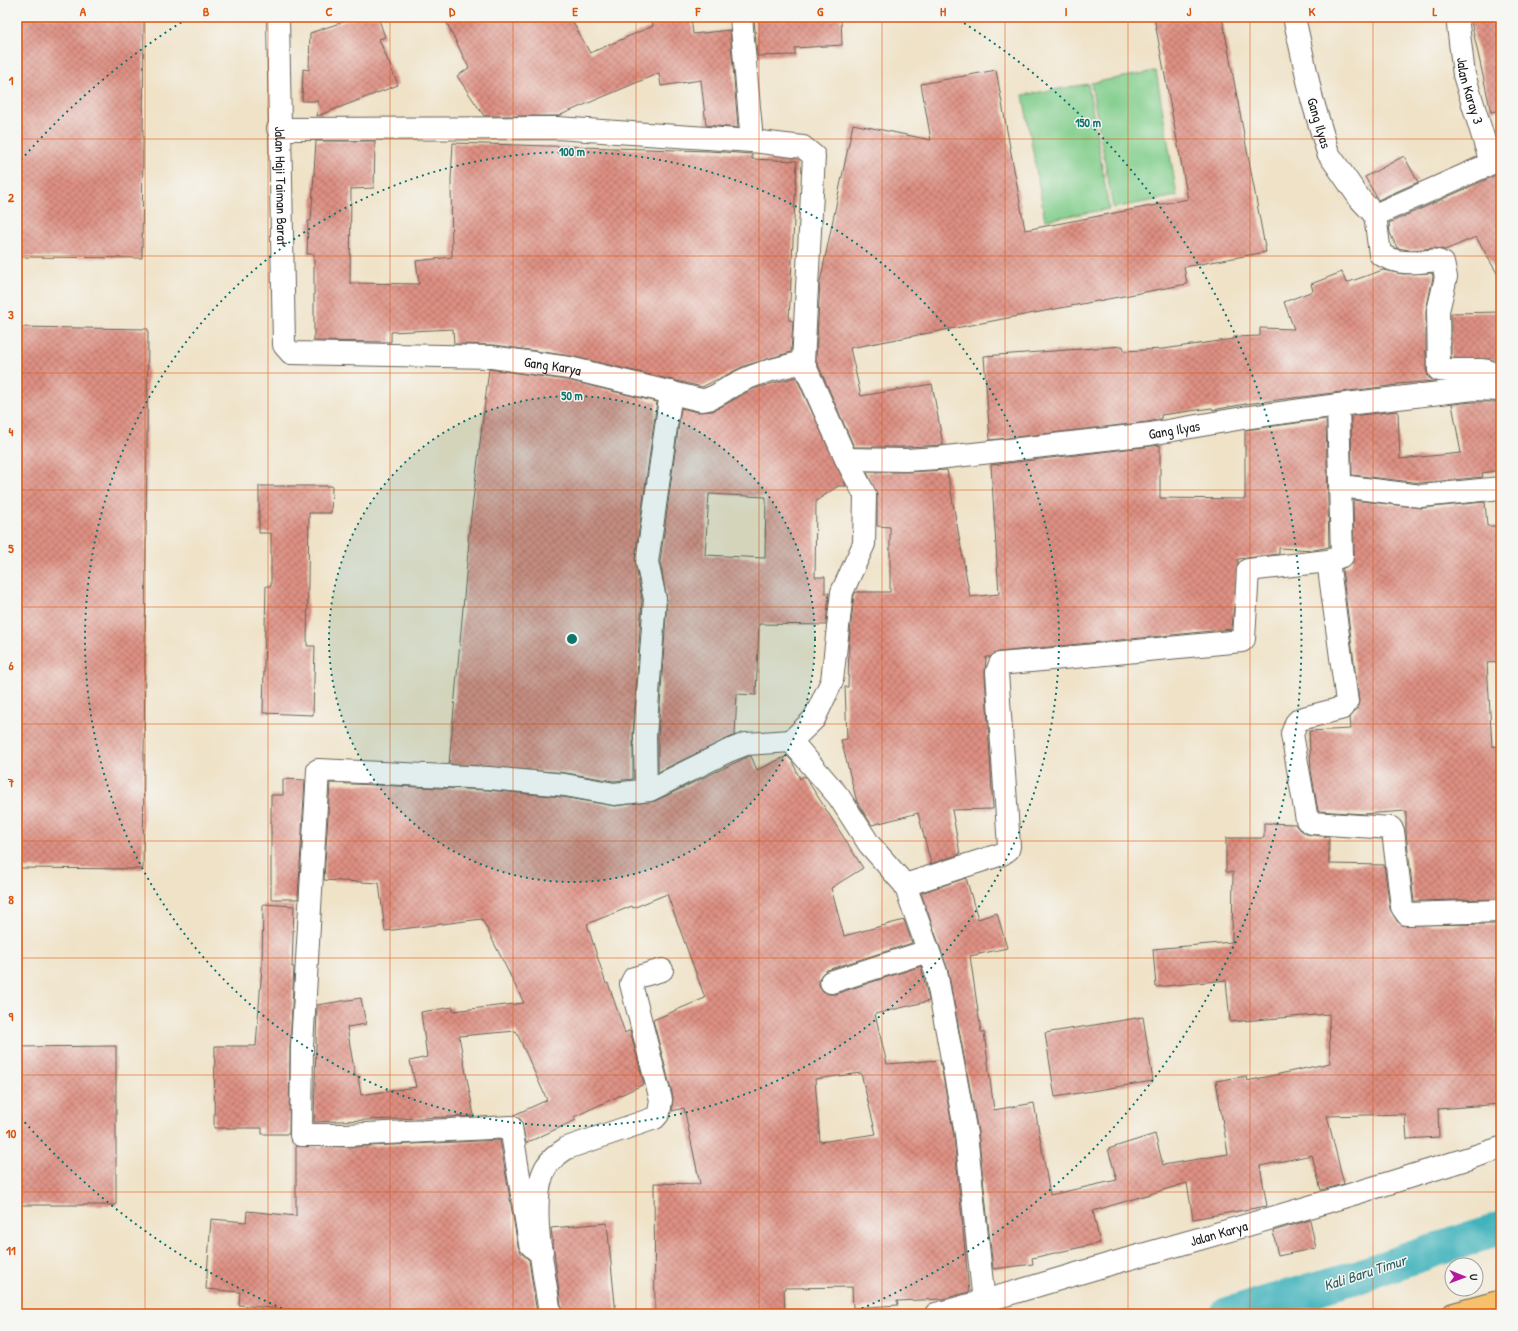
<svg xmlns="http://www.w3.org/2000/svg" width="1518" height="1331" font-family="'Patrick Hand',sans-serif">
<defs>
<pattern id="building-cross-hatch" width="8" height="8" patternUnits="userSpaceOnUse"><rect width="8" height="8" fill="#de9083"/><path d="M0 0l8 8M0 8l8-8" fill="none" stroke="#b3756a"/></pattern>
</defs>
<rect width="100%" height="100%" fill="#f6f6f2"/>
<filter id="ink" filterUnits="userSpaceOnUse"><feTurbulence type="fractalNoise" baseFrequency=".025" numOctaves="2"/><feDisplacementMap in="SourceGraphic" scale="8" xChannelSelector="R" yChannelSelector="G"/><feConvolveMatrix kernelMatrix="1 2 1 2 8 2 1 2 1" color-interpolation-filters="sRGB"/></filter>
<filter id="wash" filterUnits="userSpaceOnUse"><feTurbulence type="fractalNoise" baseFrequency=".012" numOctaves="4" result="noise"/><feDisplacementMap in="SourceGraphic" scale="16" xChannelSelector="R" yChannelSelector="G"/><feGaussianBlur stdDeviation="0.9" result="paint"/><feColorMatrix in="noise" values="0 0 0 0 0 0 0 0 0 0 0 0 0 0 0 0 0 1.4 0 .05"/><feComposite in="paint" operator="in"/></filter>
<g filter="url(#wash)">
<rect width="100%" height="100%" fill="#efe2c7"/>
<!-- pitch -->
<path fill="#81cd8b" stroke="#4e7454" d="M1156,71L1177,196L1113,208L1091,83Z
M1088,84L1109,209L1045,220L1023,95Z"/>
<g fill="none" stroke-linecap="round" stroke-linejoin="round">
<!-- canal -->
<path stroke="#43b3bc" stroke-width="34" d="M1227,1314L1349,1279L1501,1228"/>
</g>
<g id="blocks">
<!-- building -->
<path fill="url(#building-cross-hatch)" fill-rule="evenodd" d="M17,17H144L142,258L17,257Z
M358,17H378L385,37L379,39L398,85L317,116L318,101H302L303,69L309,70L310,33Z
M444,17H570L590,53L653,26L652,19L691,17L693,34L730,30L738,128L706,125L701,80L661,86L659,73L558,116H484L457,76L469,68Z
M754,17H841L842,45L795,48V55L757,56Z
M1154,17H1222L1266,252L1184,267L1187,284L850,348L861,396L932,384L943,445L906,447H854L816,360L820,282L853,124L931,140L921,84L996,70L1025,230L1188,199Z
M1470,17H1501V110L1491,112Z
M316,141H375L374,188L351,189L350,283L419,284L416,261L452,257L451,180L453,143L709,151L752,154V159L797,161L789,320L793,321L791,352L744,366L702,387L571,356L494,345L454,344L453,329L391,332V342L314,341V254H307L308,221H311Z
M1404,156L1418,182L1378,200L1365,177Z
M1501,173V280L1476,237L1445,250L1435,248L1409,250L1397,248L1390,233L1389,223Z
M1383,270L1403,274L1432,273L1433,277L1426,311V370L1428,377L1434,381L1397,384V385L1245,404L1213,410L1212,408L1161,415V419L1148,422L990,440L984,356L1123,346L1124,351L1163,349L1234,339V337L1260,336V328L1294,329L1284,302L1313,291L1311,284L1342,272L1346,283Z
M1501,312V365L1490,359L1451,358V313Z
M17,327L148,329L143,869L17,868Z
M489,369L567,380L657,402L635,560L642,600L633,735V779L614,781L566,773L449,764L469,541H468Z
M796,377L846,486H838L816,501L815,577H825V593H829L826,625L759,624L756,695L737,694L735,735L658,772V736L667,600L660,562L681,408L698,412L713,411L753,389ZM709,494L766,497L765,558L705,555Z
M1474,402H1501V470L1482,473L1483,477L1421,483L1352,475L1351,416L1398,411L1400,459L1461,453L1452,404Z
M1326,419L1329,547L1314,550L1279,548V554L1238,559L1232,629L999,652L990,657H986L985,673L993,809L952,810L960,854L931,864L918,813L872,825L857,802L841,740L847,739L845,687H848L849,642L854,595L856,592H890V527L877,526V495L867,472H907L947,470L970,597L999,594L991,465L1160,445V498L1245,499V430Z
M259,486H332L331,513H309L307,646H315L313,715L263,713L266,586H271V533H259Z
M1353,500L1422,508L1485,502L1487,526H1499V574H1501V662L1487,663L1492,746L1501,747V899L1414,901L1406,832V811L1364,814L1318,811L1311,771L1309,731L1351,729L1350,717L1357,709L1359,701L1342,569L1352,563L1354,556Z
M749,756H751L757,770L787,756L792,761L800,779L804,776L806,778L863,868L831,888L844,936L904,920L912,943L827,970L822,974L819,980V985L823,991L829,994H835L921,966L929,1001L875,1014L887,1064L940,1060L954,1136L969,1292L943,1299L897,1301L898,1305L853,1308L852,1287L784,1288L785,1314H655L654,1183L700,1184L684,1108L672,1111L673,1097L653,1020L705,998L667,894L633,908L632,906L587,924L606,984L608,983L625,1033L630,1030L644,1084L574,1117L576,1120L526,1143L521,1120L514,1115L547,1100L516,1031L459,1036L474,1116L314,1122L317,1005L361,998L366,1024L347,1027L355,1076H358L361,1095L416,1087L410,1061L427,1057L421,1012L453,1007V1011L524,1003L482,919L385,931L379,883L324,880L330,783L488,790L563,797L615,806L655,801ZM861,1073L876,1134L820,1142L815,1079Z
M283,779L305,780L298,899H271V795H283Z
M1264,823L1295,824L1297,827L1306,834L1329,837V864L1384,865L1390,909L1397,921L1402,925L1501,924V976L1496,977L1497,1072L1500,1104L1438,1109L1439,1137L1407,1139L1405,1114L1327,1116L1344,1184L1321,1190L1312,1155L1260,1166L1267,1206L1193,1219L1187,1183L1093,1211L1100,1243L1032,1258L1033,1264L993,1269L978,1132L948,970L921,893L966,878L978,919L997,913L1007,948L970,956L981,1032H984L994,1110L1034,1103L1050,1195L1117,1180L1108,1149L1155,1134L1163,1165L1228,1154L1216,1081L1246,1076L1247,1081L1330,1063L1329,1014L1230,1022L1226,980L1156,987L1153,949L1232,942L1233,872H1226V838H1264Z
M263,904L294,906L292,967H294L290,1046L289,1134H262V1128H214L215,1046H256L262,967Z
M1143,1017L1153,1081L1055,1097L1045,1033Z
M116,1046V1205H17V1047Z
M500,1140L518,1246L521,1253L529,1260L537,1314H330L239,1305L240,1292L206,1289L211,1219L246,1222L247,1211L296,1216V1146L347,1147Z
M1310,1220L1316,1248L1278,1256L1273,1231Z
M607,1223L616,1314H562L551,1228Z"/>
</g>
</g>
<g filter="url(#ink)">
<use href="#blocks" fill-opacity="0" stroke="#666158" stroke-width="1"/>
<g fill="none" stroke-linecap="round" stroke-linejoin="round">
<defs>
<g id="street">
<path id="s1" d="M278,17L284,345L291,353L492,357L569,368L701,400C713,400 722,391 732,386C753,373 780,368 803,362"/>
<path d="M741,17L752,141"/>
<path id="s2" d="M1294,17L1312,99L1328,153L1360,199L1375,215"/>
<path id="s3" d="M1457,17L1464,75L1491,163"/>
<path d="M278,129L557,128L752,141L803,147L814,156L803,362L846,459L865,495L864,544L842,592L832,681L814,719L791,741L839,797L869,844L905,885L936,972L966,1134L984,1302"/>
<path d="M1501,159L1375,215L1380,254C1393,262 1404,263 1419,262C1428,262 1434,258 1443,263L1446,277L1438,311L1439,370H1481L1488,371L1501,380"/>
<path id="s4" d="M846,459L906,460L938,458L1150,434L1243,418L1338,405L1474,389L1501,390"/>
<path d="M1341,486L1421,496L1501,488"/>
<path d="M1328,561L1347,702L1343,708L1300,719L1296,723L1292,734L1307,820L1312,823L1391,828L1393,831L1402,907L1407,914L1501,911"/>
<path d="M646,790L645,736L655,599L647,562L671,392"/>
<path d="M905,885L1002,854L1008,850L1009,846L997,672L1000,664L1242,641L1244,639L1248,570L1328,561L1342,556L1338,405"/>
<path d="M831,982L928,951"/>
<path d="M542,1251L535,1249L530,1244L511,1127L346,1135H301L302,1046L318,770L489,778L565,785L614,794L650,790L728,751L746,744L791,741"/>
<path d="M550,1314C545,1276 527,1201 546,1167C551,1159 559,1153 567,1148L655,1118L659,1113L661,1100L631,984L634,978L662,970"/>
<path id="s5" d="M936,1314C999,1298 1061,1278 1124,1260C1251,1225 1376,1188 1501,1148"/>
</g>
<path id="highway" d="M1453,1314L1501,1301"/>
</defs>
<!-- street casing -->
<use href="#street" stroke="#666158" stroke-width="24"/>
<!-- highway casing -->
<use href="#highway" stroke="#666158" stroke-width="24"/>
<!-- street -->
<use href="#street" stroke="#fff" stroke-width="22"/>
<!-- highway -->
<use href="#highway" stroke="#f7c06c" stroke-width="22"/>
</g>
</g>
<!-- grid -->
<path fill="none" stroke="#de560d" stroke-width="1" stroke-opacity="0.55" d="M145,17V1314M268,17V1314M390,17V1314M513,17V1314M636,17V1314M759,17V1314M882,17V1314M1005,17V1314M1128,17V1314M1250,17V1314M1373,17V1314M17,139H1501M17,256H1501M17,373H1501M17,490H1501M17,607H1501M17,724H1501M17,841H1501M17,958H1501M17,1075H1501M17,1192H1501"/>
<!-- distance rings -->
<circle cx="572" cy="639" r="243" fill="#0f766e" fill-opacity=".12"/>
<g fill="none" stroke="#0f766e" stroke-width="2" stroke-dasharray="2 4">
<circle cx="572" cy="639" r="243"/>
<circle cx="572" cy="639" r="487"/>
<path d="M293 1313A730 730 0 0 1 21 1118M21 160A730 730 0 0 1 185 20M959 20A730 730 0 0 1 851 1313"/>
</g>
<g text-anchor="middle" stroke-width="3" stroke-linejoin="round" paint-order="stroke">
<!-- street labels -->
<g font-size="14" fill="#1c1c1c" stroke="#f6f6f2">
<text dy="5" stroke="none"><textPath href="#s3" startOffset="75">Jalan Karay 3</textPath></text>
<text dy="5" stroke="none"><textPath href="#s2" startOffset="109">Gang Ilyas</textPath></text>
<text dy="5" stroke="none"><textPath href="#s1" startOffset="169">Jalan Haji Taiman Barat</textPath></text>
<text dy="5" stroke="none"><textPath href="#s1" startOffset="601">Gang Karya</textPath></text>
<text dy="5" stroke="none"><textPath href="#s4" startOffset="330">Gang Ilyas</textPath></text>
<text dy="5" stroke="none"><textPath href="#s5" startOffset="294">Jalan Karya</textPath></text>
</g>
<!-- water labels -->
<g font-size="15" font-style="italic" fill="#2e6064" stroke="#f6f6f2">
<text transform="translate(1365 1273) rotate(-18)" y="5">Kali Baru Timur</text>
</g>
</g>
<circle cx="572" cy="639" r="6" fill="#0f766e" stroke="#f6f6f2" stroke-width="2"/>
<g font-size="12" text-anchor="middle" font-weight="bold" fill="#0f766e" stroke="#f6f6f2" stroke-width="3" stroke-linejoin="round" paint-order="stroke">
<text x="1088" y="127">150 m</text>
<text x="572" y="156">100 m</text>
<text x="572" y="400">50 m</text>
</g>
<!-- margin -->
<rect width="1518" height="1331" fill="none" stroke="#f6f6f2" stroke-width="44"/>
<!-- north arrow -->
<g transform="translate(1464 1277) rotate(91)"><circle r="19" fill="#f6f6f2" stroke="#9f9f9c"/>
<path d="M0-3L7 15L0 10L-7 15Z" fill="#b5179e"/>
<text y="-6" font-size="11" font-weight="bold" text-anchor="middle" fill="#1c1c1c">U</text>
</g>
<rect x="22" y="22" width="1474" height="1287" fill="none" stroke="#de560d" stroke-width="1.5"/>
<g font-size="13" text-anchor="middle" font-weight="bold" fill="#de560d">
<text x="83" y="16">A</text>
<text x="206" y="16">B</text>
<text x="329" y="16">C</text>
<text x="452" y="16">D</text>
<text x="575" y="16">E</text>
<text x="698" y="16">F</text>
<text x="820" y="16">G</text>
<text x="943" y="16">H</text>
<text x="1066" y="16">I</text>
<text x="1189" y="16">J</text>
<text x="1312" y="16">K</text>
<text x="1435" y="16">L</text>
<text x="11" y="85">1</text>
<text x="11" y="202">2</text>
<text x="11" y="319">3</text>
<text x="11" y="436">4</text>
<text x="11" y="553">5</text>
<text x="11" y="670">6</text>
<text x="11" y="787">7</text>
<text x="11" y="904">8</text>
<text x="11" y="1021">9</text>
<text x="11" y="1138">10</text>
<text x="11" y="1255">11</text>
</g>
</svg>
